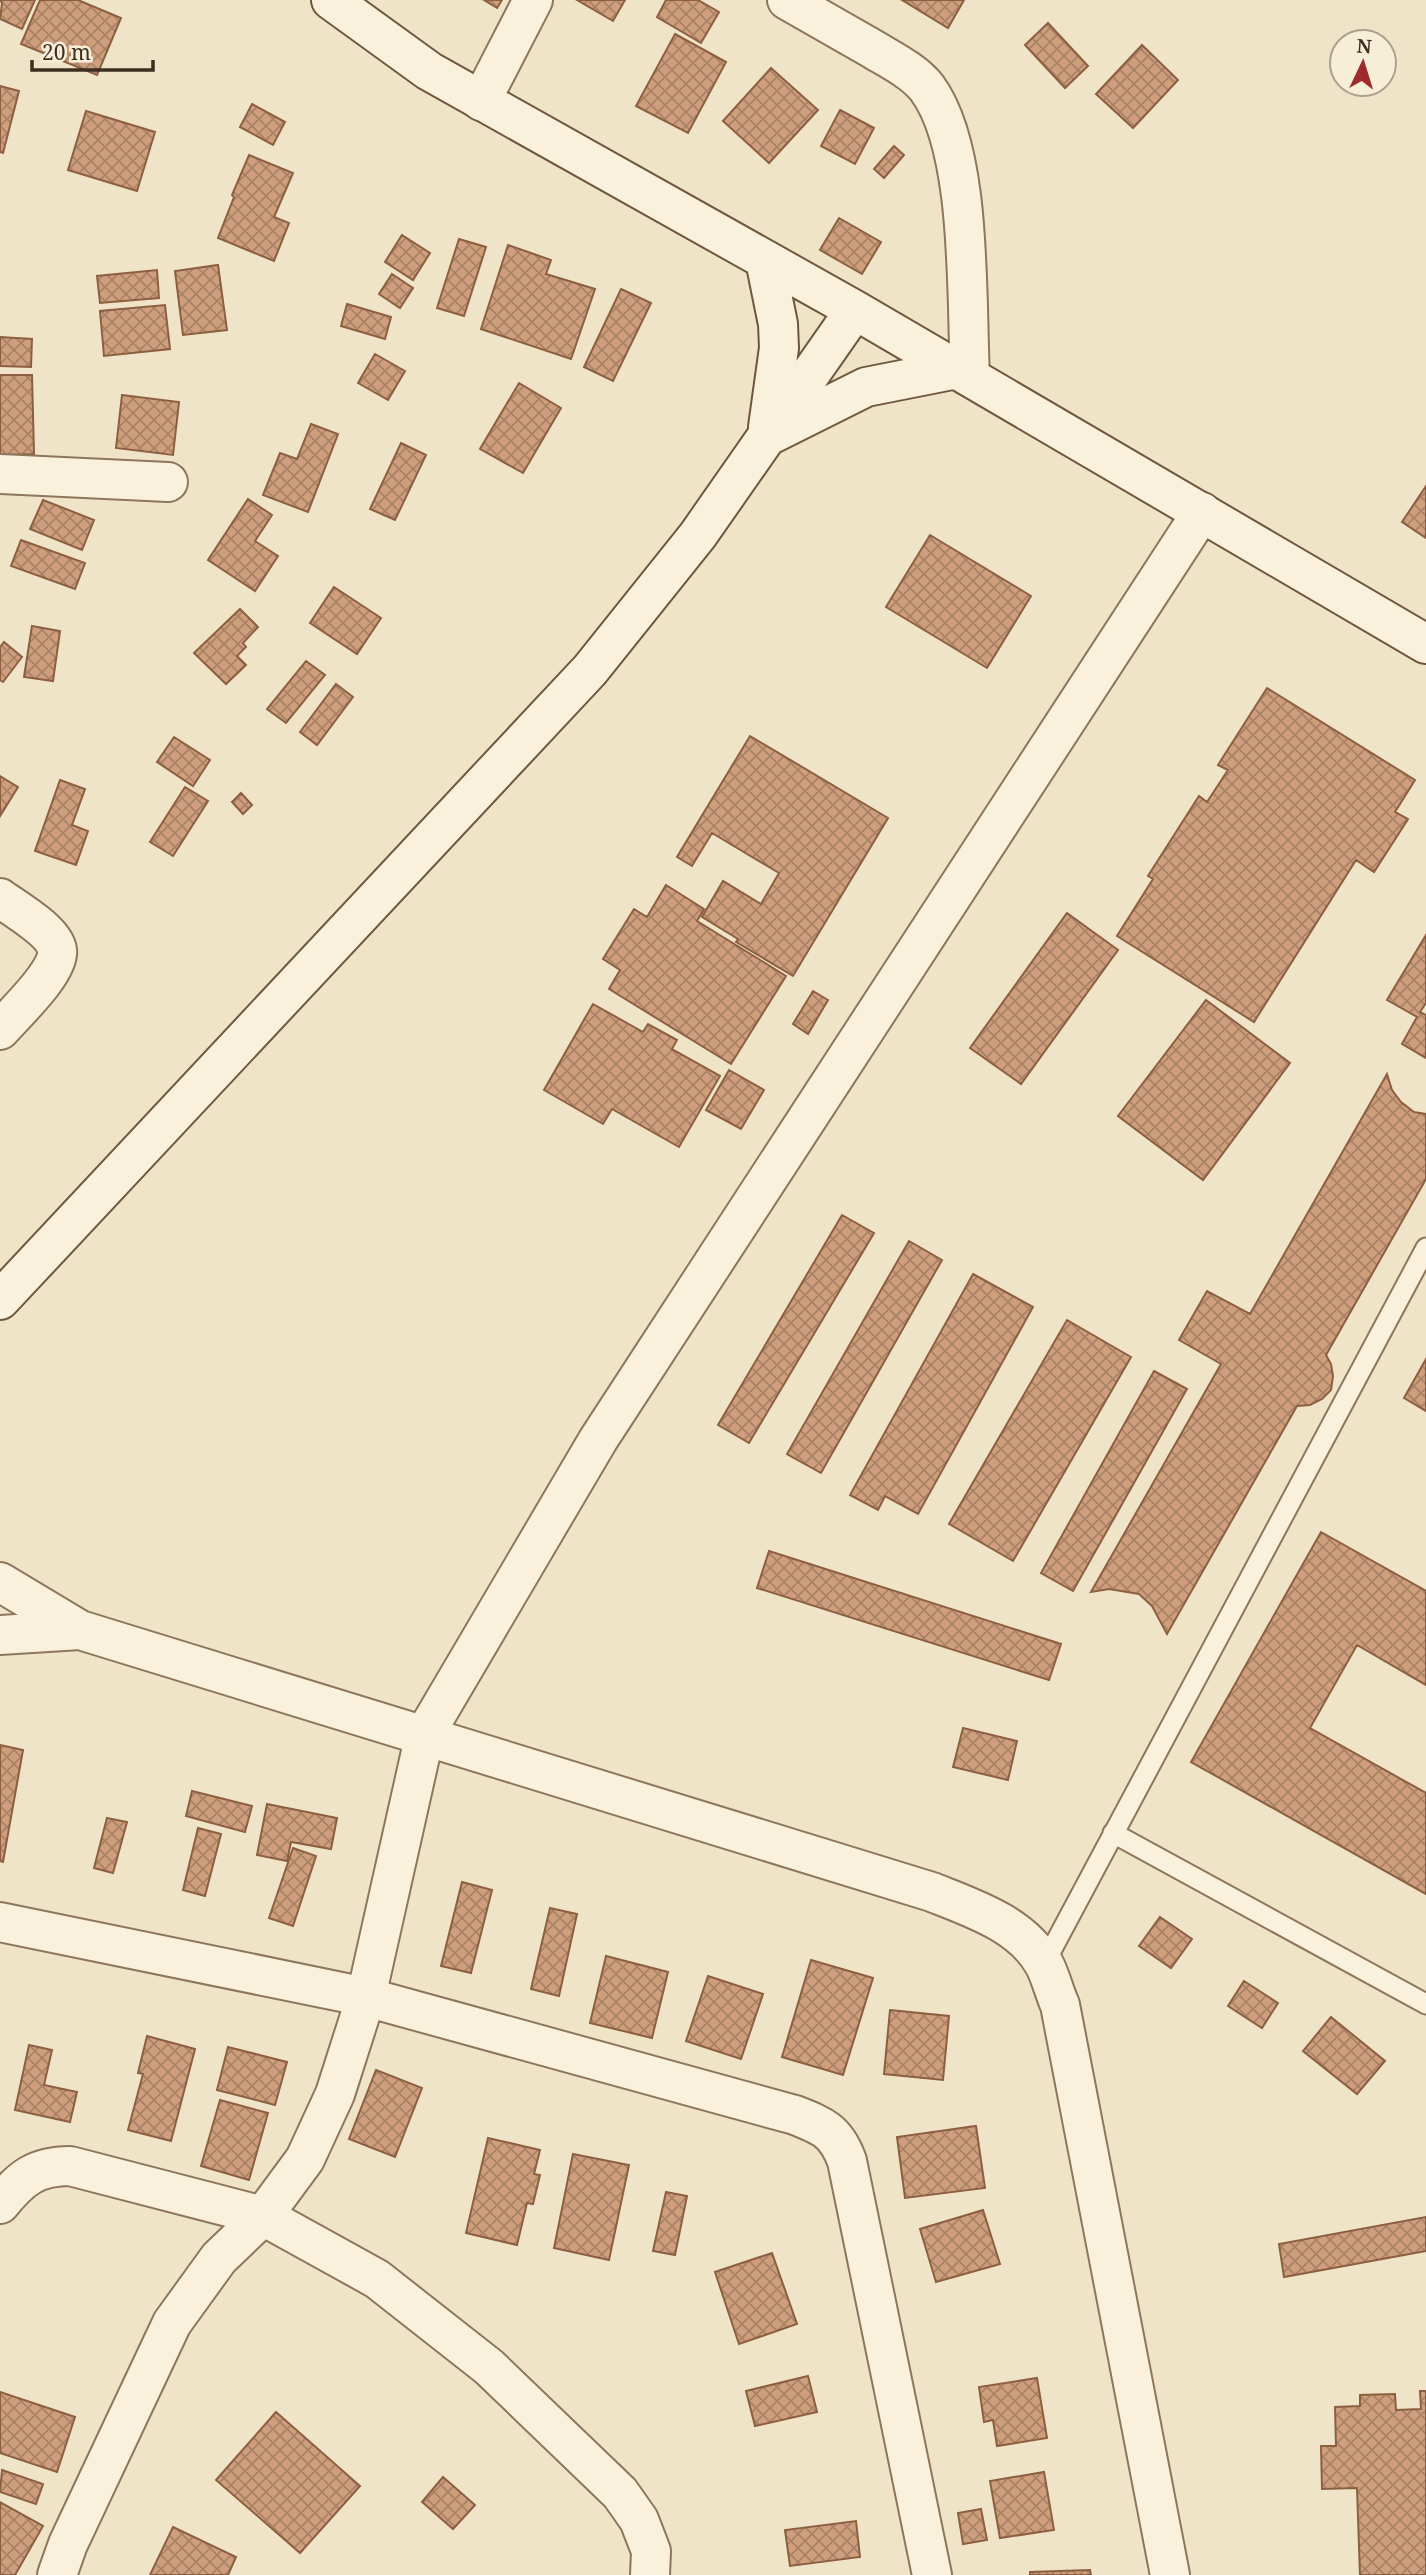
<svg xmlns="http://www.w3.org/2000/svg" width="1426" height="2575" font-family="'Noto Serif',serif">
<defs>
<pattern id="building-cross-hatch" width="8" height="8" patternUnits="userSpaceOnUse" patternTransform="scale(1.75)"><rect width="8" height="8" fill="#cf9f7d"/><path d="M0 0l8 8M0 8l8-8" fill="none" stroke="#a98266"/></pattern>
</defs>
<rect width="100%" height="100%" fill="#f0e4c8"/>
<!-- building -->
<path fill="url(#building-cross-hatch)" stroke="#8d5f41" stroke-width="2" d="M0,0H35L22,29L0,19L2,3Z
M40,0H78L121,18L97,75L21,44Z
M484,0H502L497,8Z
M577,0H625L613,21Z
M666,0H698L719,12L701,43L657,17Z
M902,0H964L948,28Z
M1048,23L1088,66L1065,88L1025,45Z
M675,34L726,62L688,133L636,106Z
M1142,45L1178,80L1133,128L1096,94Z
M771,68L818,110L769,163L723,121Z
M0,86L19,91L3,153L0,152Z
M252,104L285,122L273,145L240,127Z
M840,110L874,128L855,164L821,146Z
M86,111L155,132L137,191L68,170Z
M894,146L904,155L884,178L874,169Z
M249,155L293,173L274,217L289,223L274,261L218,238L234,197L232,195Z
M839,218L881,242L862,274L820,250Z
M402,235L430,253L413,280L385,262Z
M459,239L486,247L464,316L437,308Z
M508,245L551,260L546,274L595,289L571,359L481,329Z
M218,265L227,330L183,335L175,271Z
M157,270L159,298L100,303L97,276Z
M392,274L413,288L400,308L379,294Z
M621,289L651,303L613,381L584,367Z
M347,304L391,317L385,339L341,326Z
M165,305L170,349L104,356L100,311Z
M0,337L32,339L31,367L0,366Z
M375,354L405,371L388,400L358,383Z
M0,375H32L34,454L0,455Z
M519,383L561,408L523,473L480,449Z
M122,395L179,402L173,455L116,448Z
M311,424L338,434L308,512L263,495L280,453L297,459Z
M401,443L426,455L395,520L370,509Z
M1426,486V538L1402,522Z
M248,499L272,515L255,541L278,556L255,591L208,560Z
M43,500L94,520L82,550L30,529Z
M930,535L1031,596L987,668L886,607Z
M21,540L85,563L75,589L11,566Z
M334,587L381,618L357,654L310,623Z
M240,609L258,627L243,643L246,647L237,656L246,665L226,684L194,653Z
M32,626L60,631L53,681L24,677Z
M4,642L22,657L3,682L0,680V647Z
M306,661L325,675L286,723L267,709Z
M336,684L353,697L317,745L300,732Z
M1267,688L1415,780L1395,812L1408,819L1374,872L1356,860L1254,1022L1117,936L1153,879L1148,876L1199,796L1207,802L1228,770L1218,765Z
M750,736L888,818L793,976L736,942L738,939L702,917L723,881L761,904L779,873L712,833L692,866L677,857Z
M174,737L210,760L193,786L157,762Z
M0,776L18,787L0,816Z
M60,780L85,789L72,825L88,831L76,865L35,851Z
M185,787L208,801L173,856L150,842Z
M241,793L252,805L243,814L232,802Z
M666,885L704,909L697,921L786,976L731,1064L609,989L620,970L603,959L634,909L647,917Z
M1067,913L1118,950L1021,1084L970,1048Z
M1426,935V1003L1420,1012L1426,1015V1058L1402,1044L1417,1017L1387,1000Z
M813,991L828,1000L808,1034L793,1024Z
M1206,1000L1290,1063L1203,1180L1118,1116Z
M593,1004L643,1032L648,1024L677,1040L672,1049L720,1076L679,1147L612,1109L603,1124L544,1090Z
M729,1070L764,1090L741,1129L706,1110Z
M1387,1074L1392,1090L1401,1102L1414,1112L1426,1114V1179L1326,1355L1331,1364L1333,1376L1331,1390L1322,1399L1310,1405L1297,1406L1167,1634L1152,1606L1139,1594L1109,1589L1091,1592L1221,1364L1179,1340L1207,1291L1250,1314Z
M842,1215L874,1233L749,1443L718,1425Z
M909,1241L942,1260L821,1473L787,1454Z
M973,1274L1033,1307L918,1514L885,1496L878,1510L850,1495Z
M1067,1320L1131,1357L1013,1561L949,1524Z
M1426,1359V1411L1404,1398Z
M1154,1371L1187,1389L1073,1591L1041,1573Z
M1321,1532L1426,1591V1685L1357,1645L1310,1728L1426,1793V1894L1191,1762Z
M769,1551L1061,1644L1049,1680L757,1588Z
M963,1728L1017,1741L1008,1780L953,1767Z
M0,1745L23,1750L3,1862L0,1861Z
M192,1791L252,1806L245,1832L186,1816Z
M267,1804L337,1818L331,1849L291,1842L287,1861L257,1855Z
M107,1818L127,1822L113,1873L94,1868Z
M198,1828L221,1834L205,1896L183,1890Z
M293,1848L316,1856L293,1926L269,1918Z
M462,1882L492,1890L471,1973L441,1966Z
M550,1908L577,1914L559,1996L531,1989Z
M1160,1917L1192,1939L1171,1968L1139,1946Z
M606,1956L668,1972L652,2038L590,2023Z
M811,1960L873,1978L843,2075L782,2057Z
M708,1976L763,1994L741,2059L686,2041Z
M1244,1981L1278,2003L1262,2028L1228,2006Z
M890,2010L949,2016L943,2080L884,2074Z
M1331,2017L1385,2061L1357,2094L1303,2051Z
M147,2036L195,2049L171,2141L128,2130L143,2074L138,2073Z
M29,2045L52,2050L44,2085L77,2092L70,2122L15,2110Z
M228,2047L287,2062L275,2105L217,2090Z
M376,2070L422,2088L395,2157L349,2139Z
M220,2100L268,2113L249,2180L201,2166Z
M976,2126L985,2188L905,2198L897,2137Z
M488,2138L540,2150L534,2174L540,2175L533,2204L527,2203L517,2245L466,2233Z
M573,2154L629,2165L609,2260L554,2248Z
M666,2192L687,2196L675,2255L653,2251Z
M983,2210L1000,2264L936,2282L920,2229Z
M1426,2217V2251L1284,2277L1279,2244Z
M772,2253L797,2324L739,2344L715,2272Z
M808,2376L817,2412L755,2426L746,2391Z
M1037,2378L1047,2438L997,2446L993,2420L984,2422L979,2387Z
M1420,2391H1426V2575H1360L1357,2488L1322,2489L1321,2446H1336L1335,2407L1360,2406V2395L1395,2394L1396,2410L1421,2409Z
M0,2392L75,2417L57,2472L0,2453Z
M276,2412L360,2486L300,2553L216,2480Z
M2,2470L43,2484L36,2504L0,2492Z
M1044,2472L1054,2530L1000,2538L990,2481Z
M443,2477L475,2505L453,2529L422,2502Z
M0,2502L43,2526L15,2575H0Z
M981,2509L987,2540L963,2544L958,2513Z
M856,2521L860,2557L790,2566L785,2530Z
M173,2527L236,2557L228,2575H150Z
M1090,2570L1091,2575H1030V2572Z"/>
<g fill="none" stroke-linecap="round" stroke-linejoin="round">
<defs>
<path id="lane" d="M1113,1833L1426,2004
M1044,1964L1426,1248"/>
<path id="street" d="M787,0C815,16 843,32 871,48C889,59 914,71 927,88C973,150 966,300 970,376
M481,101L533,0
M0,474L168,482
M0,898C15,909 54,931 57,950C61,970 14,1014 0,1030
M0,1582L80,1630L932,1892C972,1908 1022,1924 1044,1964C1051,1977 1054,1992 1060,2005L1170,2575
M0,1635L80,1630
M0,1922L366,1997L795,2115C823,2126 836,2131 847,2161L932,2575
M0,2204C21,2178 36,2166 70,2166L263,2216L377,2279L489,2367L620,2493L639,2520L651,2551L650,2575
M57,2575L68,2544L172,2323L219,2258L263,2216L305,2159L335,2094L366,1997L425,1734L598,1440L1202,512"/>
<path id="secondary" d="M331,0L429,71L855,310L1426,644
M765,260L778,324L779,348L768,427
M772,434L866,387L957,369
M0,1300L590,670L698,535L855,310"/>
</defs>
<!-- lane casing -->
<use href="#lane" stroke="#8d765c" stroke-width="23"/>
<!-- street casing -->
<use href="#street" stroke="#8d765c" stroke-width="42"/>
<!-- secondary casing -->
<use href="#secondary" stroke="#6f573f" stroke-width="42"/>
<!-- lane -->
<use href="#lane" stroke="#faf1dc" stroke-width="19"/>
<!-- street -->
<use href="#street" stroke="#faf1dc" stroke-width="38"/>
<!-- secondary -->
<use href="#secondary" stroke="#faf1dc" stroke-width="38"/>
</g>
<!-- north arrow -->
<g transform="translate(1363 63) rotate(4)"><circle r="33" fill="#f7eed8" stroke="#ada18e" stroke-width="2"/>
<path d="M0-5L12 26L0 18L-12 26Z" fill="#9e2a2b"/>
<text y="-10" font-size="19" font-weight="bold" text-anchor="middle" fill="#3d2e20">N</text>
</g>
<!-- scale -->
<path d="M32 60v10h121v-10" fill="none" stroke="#3d2e20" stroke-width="3.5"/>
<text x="42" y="60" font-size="21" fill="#3d2e20" stroke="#f7eed8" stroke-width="5" paint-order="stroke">20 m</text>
</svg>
